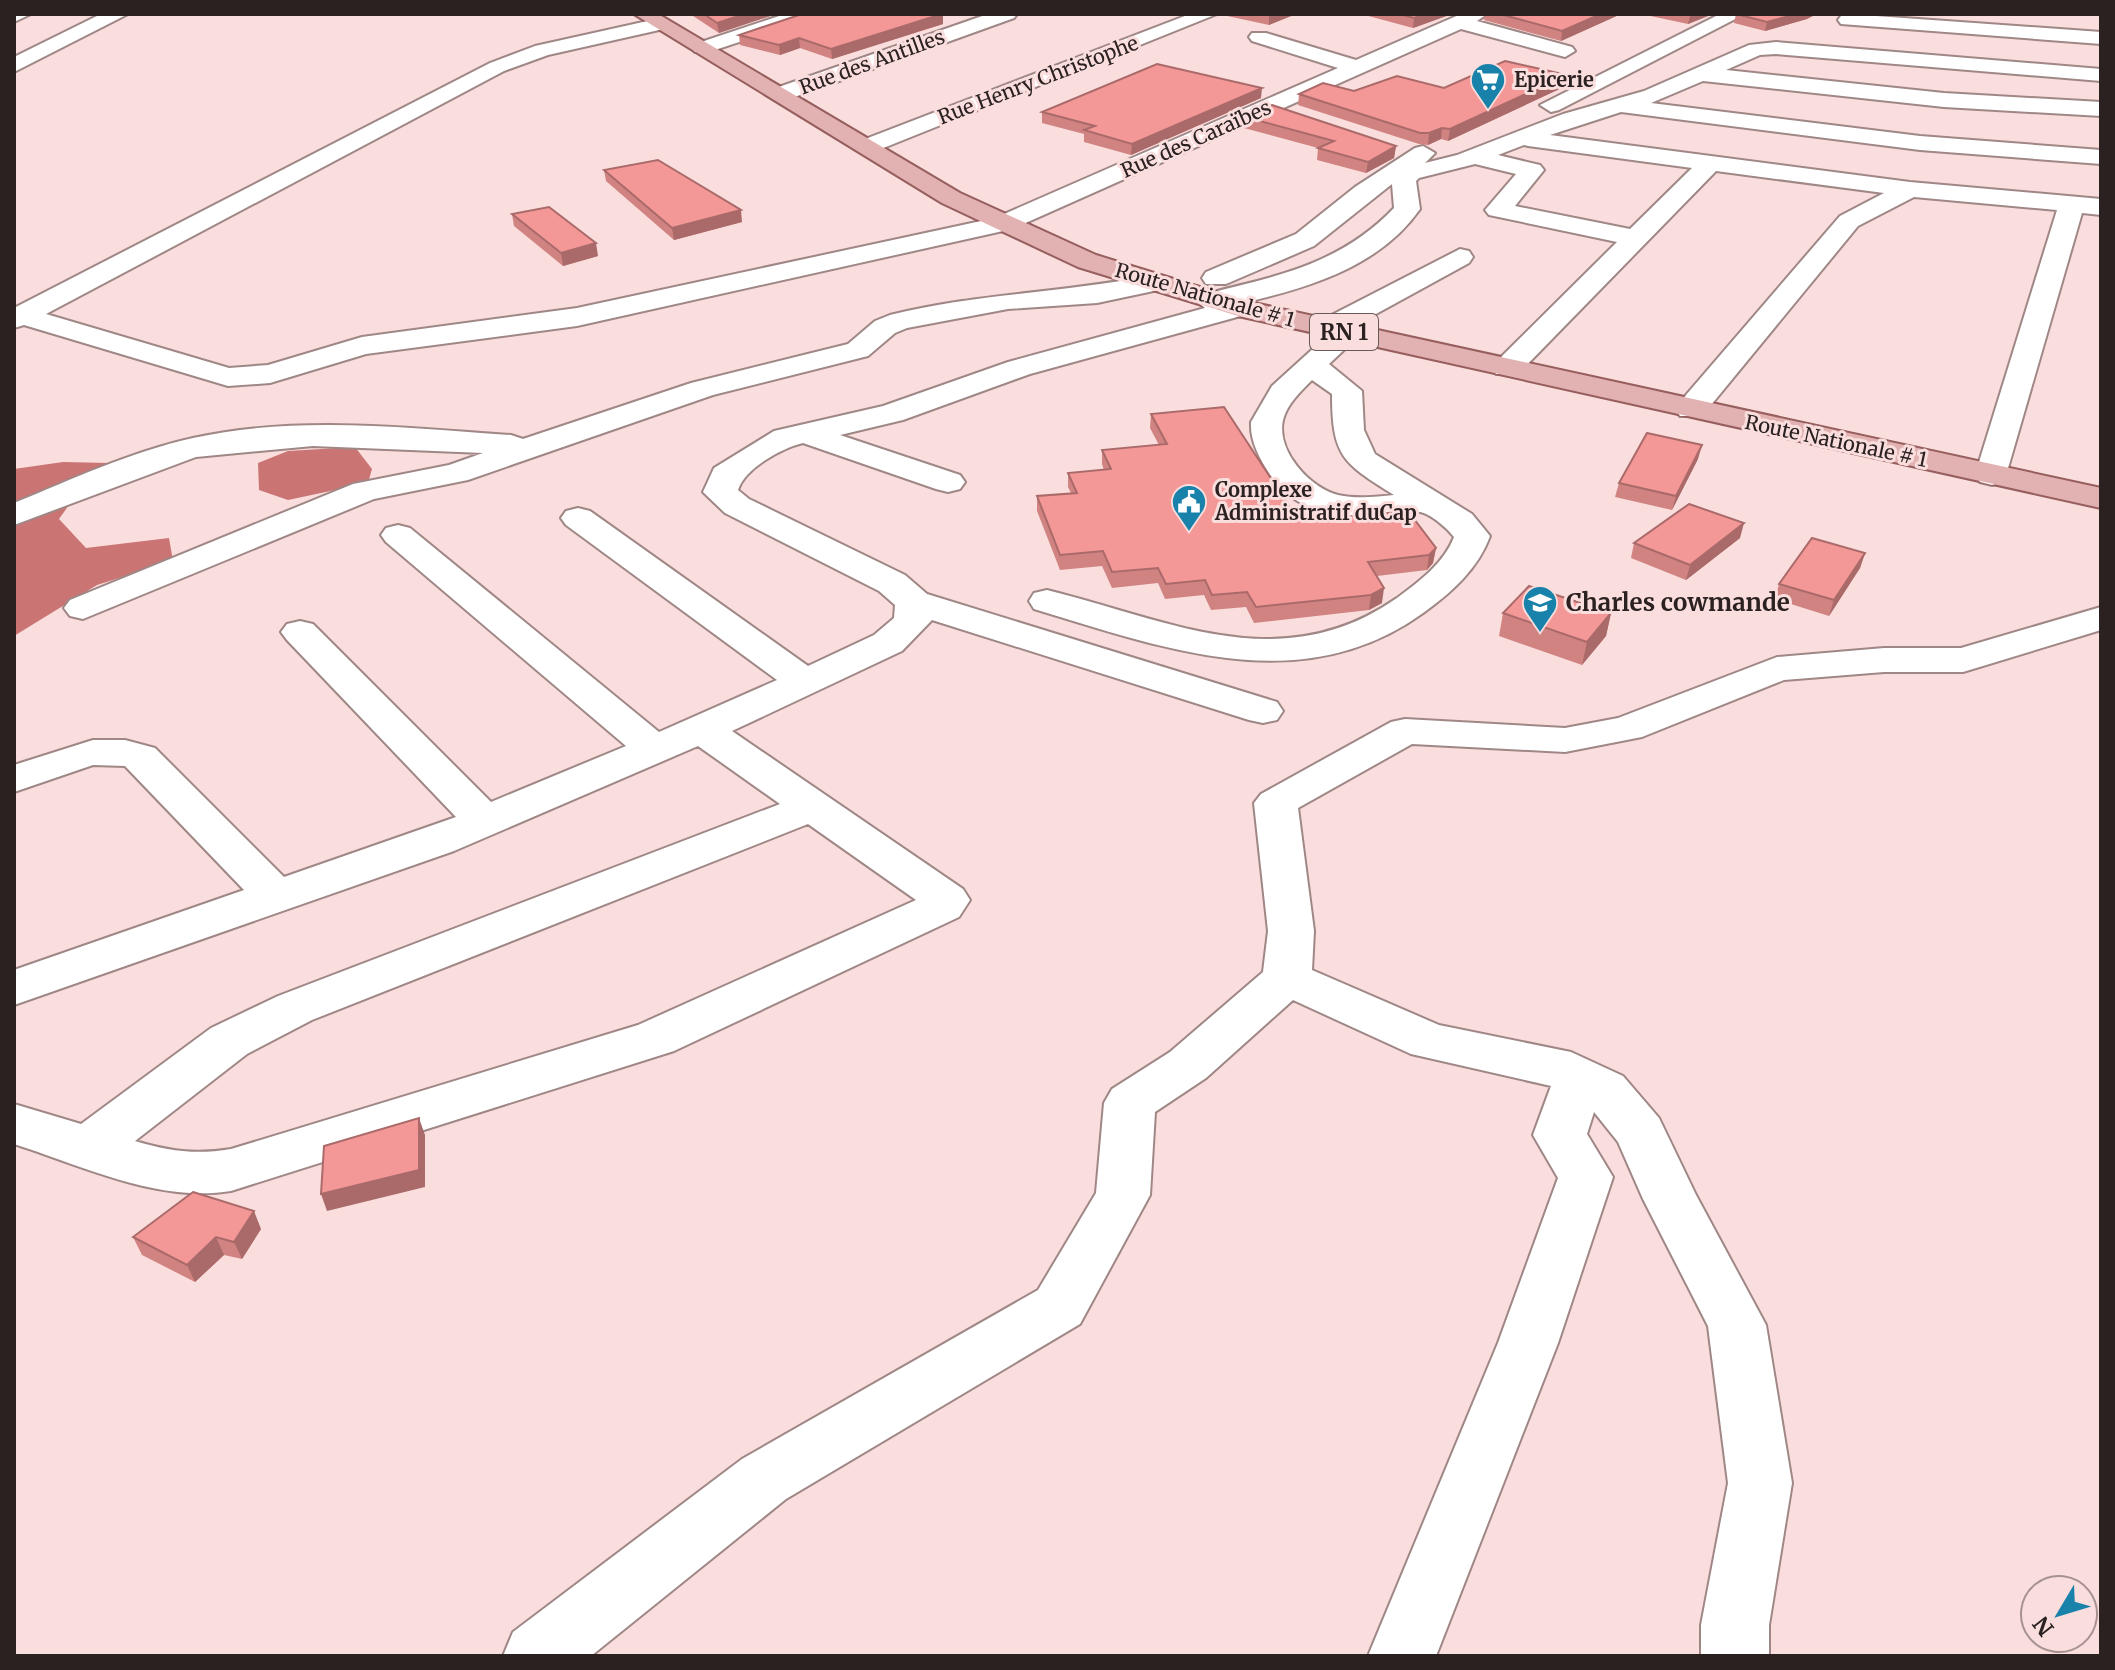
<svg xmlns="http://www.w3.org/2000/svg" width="2115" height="1670" font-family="Merriweather,serif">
<rect width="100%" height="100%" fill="#f9dedd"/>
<!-- water -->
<path fill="#cb7474" d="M355,447L372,469L368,483L288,500L259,490L258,463L288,451Z
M63,462L109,463L86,481L59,519L86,548L169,538L173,561L97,585L14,636V469Z"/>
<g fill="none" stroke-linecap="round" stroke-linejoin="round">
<defs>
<path id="minor" d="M14,14H31L14,22Z
M101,14H128L14,72V57Z
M785,14H814L811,18L709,52H695L692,48L695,44Z
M988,14H1017L1014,18L789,99H773L770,94L773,89Z
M1190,14H1217L876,151H860L856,146L860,141Z
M1461,14H1487L1477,21L1572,47L1575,51L1565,57L1461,29L1012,229L577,326L366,354L270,383L228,386L24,325L14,328V308L490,63L535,46L661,18L671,24L668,28L548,55L504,71L46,314L229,368L268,365L362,337L577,308L995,218L1338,68L1252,41L1249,37L1252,33H1266L1356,60Z
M1720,14H1745L1559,110L1551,112L1540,105Z
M1848,14L2101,32V44L1841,24L1838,20L1841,16Z
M1776,42L2101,69V81L1776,54L1760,55L1726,70L1944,93L2101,102V116L1944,107L1703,81L1651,103L1920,136L2101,150V164L1920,150L1621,112L1550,135L1910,182L2101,199V215L2082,213L2004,482L1992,485L1980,482L1975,475L2057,210L1914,197L1858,226L1702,416H1680L1675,409L1680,402L1840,216L1884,193L1716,171L1518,374H1496L1492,368L1496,362L1617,242L1489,215L1485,210L1516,174L1475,164L1419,178L1416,181L1420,209C1380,266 1311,287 1247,302L1252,308L1248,314L1030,374L903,420L840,435L960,475L965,482L960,489L948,492L936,489L803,443C782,448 745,468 738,490L749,499L905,575L927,594L1277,702L1283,711L1277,720L1263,723L1249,720L932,620L902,651L732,731L963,889L970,900L959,917L674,1051L231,1191C158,1203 83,1166 14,1144V1104L81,1124L211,1028L278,996L780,804L698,746L454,851L14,1005V970L244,890L125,766L93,765L14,792V765L93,740H125L155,748L284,877L456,817L287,640L281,632L287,624L300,621L313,624L491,802L626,746L386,542L381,535L386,528L398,525L410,528L659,732L777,680L566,525L561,518L566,511L578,508L590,511L808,666L874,635L894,618L895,605L879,591L725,513L703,492L714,468L774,431L883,406L1008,362L1205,308L1196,301L1200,295C1274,277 1340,265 1394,208L1392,184L1314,246L1226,284H1206L1202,278L1206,272L1296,234L1355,187L1415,148L1423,146L1435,153L1425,163L1457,155L1563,114L1644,91L1749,45ZM1524,145L1528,146L1692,168L1630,229L1515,206L1544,170L1540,165L1498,155ZM808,824L916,900L638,1025L231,1149C195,1155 169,1151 135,1141L247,1054L312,1020Z
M1460,249L1469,251L1473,257L1469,263L1354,326L1362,333L1329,364L1362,391L1364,430L1375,454L1472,514L1490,536C1478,569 1451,593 1423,613C1301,701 1164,648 1034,609L1029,601L1034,593L1047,590C1169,620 1281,679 1397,598C1420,581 1444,563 1454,537C1447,528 1431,514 1420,512C1409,511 1395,516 1383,517C1340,520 1294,512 1269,473C1259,457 1250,441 1251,422L1272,386L1327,336L1318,334L1314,328L1318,322ZM1312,380L1332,394C1332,457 1343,463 1394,495C1376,497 1356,499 1338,495C1310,488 1276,451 1283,420C1287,404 1301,391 1312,380Z
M1153,275L1163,277L1167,283L1163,289L1097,303L1008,309L907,328L895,333L868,356L713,395L468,480L374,499L83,619L70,616L64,608L70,600L353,484L449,465L483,453L313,446L196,457L14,525V503C73,479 130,452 193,438C296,415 407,428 511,435L523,439L691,383L848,344L875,321L890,315C977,293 1066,293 1153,275Z
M2101,607V630L1963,672H1884L1784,680L1642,737L1565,752L1412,744L1298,808L1314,931L1312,970L1439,1025L1571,1052L1623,1076L1659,1118L1696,1195L1766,1325L1792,1483L1769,1625V1656H1701V1625L1728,1483L1708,1326L1643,1199L1618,1142L1594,1112L1587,1134L1613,1177L1558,1343L1436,1656H1368L1498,1343L1558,1178L1533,1135L1551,1086L1411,1054L1293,1000L1206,1078L1155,1112L1150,1195L1080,1324L786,1499L591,1656H503L513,1632L742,1459L1038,1290L1096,1193L1104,1103L1112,1089L1170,1052L1263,972L1268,931L1254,803L1261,794L1391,722L1405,719L1565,728L1618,718L1777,657L1884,648H1961Z"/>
<path id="major" d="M634,14H658L960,193L1096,255L1245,301L2101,488V508L1238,316L1078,267L942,203Z"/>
</defs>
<!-- minor casing -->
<use href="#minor" stroke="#9f8786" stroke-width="4"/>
<!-- major casing -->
<use href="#major" stroke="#965e5d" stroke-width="4"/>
<!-- minor -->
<use href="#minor" fill="#fff" fill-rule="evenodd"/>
<!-- major -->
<use href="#major" fill="#e2b2b2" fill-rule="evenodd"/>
</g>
<!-- wall -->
<path fill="#d18382" d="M690,14H776L719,33Z
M1218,14H1296L1269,25Z
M1361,14H1452L1413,28Z
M1485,14H1621L1561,41L1484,20Z
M1641,14H1713L1688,24Z
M1736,14L1807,19L1765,31L1734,23Z
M943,24L832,59L800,48L780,55L740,45L739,35Z
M1566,86L1448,141L1441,139L1428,145L1419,144L1298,105L1299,94L1444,88Z
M1261,98L1131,155L1084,142V134L1042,123V112Z
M1245,117L1396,146L1394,158L1366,173L1317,160L1318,148L1244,128Z
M604,170L742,222L674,240L606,181Z
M512,214L598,256L563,266L514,226Z
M1151,414L1299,521L1436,548L1433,563L1427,570L1377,576L1382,603L1369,610L1254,623L1246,607L1211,610L1204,595L1165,599L1158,583L1112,588L1102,566L1060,570L1037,511V496L1071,493L1068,487V473L1104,470L1102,464V450L1159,445L1150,428Z
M1698,459L1672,510L1615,497L1619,483Z
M1740,538L1686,580L1631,558L1634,543Z
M1865,553L1860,568L1829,616L1775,599L1779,584Z
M1503,613H1611L1606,636L1582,665L1499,636Z
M261,1229L242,1259L224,1255L195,1282L142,1255L133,1237Z"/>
<!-- shaded-wall -->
<path fill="#aa6a6a" d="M745,14H776L719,33L717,23Z
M943,14V24L832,59L831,49Z
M1273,14H1296L1269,25V15Z
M1425,14H1452L1413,28L1414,18Z
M1601,14H1621L1561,41L1562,31Z
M1693,14H1713L1688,24L1690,16Z
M1796,14H1817L1807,19L1765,31L1767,22Z
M799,38L800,48L780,55L779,45Z
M1567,75L1566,86L1448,141L1450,129Z
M1262,88L1261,98L1131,155L1132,144Z
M1442,128L1441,139L1428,145L1429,133Z
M1396,146L1394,158L1366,173L1368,162Z
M741,210L742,222L674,240L672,228Z
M596,243L598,256L563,266L561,253Z
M1702,445L1698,459L1672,510L1676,496Z
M1744,523L1740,538L1686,580L1690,565Z
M1436,548L1433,563L1427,570L1429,555Z
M1865,553L1860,568L1829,616L1834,600Z
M1384,588L1382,603L1369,610L1371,595Z
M1611,613L1606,636L1582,665L1587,642Z
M419,1118L425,1135V1187L327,1211L321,1194Z
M254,1211L261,1229L242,1259L234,1242Z
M216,1237L224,1255L195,1282L187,1265Z"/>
<!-- building -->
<path fill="#f39897" stroke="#aa6a6a" stroke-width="2" d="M704,14H745L717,23Z
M802,14H942L831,49L799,38L779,45L739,35Z
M1399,14H1425L1414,18Z
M1500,14H1601L1562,31Z
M1736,14H1796L1767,22Z
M1505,61L1567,75L1450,129L1442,128L1429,133H1420L1299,94L1323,83L1354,91L1397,76L1444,88Z
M1157,64L1262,88L1132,144L1084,130L1095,126L1042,112Z
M1272,105L1396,146L1368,162L1318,148L1334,141L1245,117Z
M658,160L741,210L672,228L604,170Z
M549,207L596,243L561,253L512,214Z
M1224,407L1299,521L1408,511L1436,548L1429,555L1368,562L1384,588L1371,595L1256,607L1247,592L1212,595L1205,580L1166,584L1158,568L1112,572L1103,551L1060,555L1037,496L1077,493L1068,473L1111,469L1102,450L1167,444L1151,414Z
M1647,433L1702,445L1676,496L1619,483Z
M1689,504L1744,523L1690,565L1634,543Z
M1812,538L1865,553L1834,600L1779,584Z
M1529,586L1611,613L1587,642L1503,613Z
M419,1118V1170L321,1194L324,1146Z
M193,1192L254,1211L234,1242L216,1237L187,1265L133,1237Z"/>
<!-- icons -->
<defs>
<symbol id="supermarket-pin" viewBox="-11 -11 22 30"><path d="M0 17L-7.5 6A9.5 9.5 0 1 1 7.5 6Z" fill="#1982ab" stroke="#f9dedd"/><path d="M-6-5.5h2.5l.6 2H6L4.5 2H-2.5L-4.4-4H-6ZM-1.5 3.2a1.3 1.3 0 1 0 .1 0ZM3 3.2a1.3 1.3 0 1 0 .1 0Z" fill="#fff"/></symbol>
<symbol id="civic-pin" viewBox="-11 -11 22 30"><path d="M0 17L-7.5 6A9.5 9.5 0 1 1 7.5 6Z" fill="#1982ab" stroke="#f9dedd"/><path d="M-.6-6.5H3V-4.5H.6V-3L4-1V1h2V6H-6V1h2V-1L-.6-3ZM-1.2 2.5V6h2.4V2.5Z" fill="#fff"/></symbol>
<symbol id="school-pin" viewBox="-11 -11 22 30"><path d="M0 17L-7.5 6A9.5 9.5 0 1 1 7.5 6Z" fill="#1982ab" stroke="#f9dedd"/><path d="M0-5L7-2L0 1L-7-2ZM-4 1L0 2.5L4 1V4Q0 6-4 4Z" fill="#fff"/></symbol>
</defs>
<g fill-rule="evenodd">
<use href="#supermarket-pin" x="1468" y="60" width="40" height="54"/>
<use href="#civic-pin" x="1169" y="482" width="40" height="54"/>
<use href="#school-pin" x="1520" y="583" width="40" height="54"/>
</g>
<g text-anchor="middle" stroke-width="6" stroke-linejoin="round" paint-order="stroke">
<!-- far-street labels -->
<g font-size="20" fill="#2b2121" stroke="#f9dedd">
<text transform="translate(872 62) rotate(-20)" y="7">Rue des Antilles</text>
<text transform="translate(1038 80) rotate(-21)" y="7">Rue Henry Christophe</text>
<text transform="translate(1196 139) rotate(-24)" y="7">Rue des Caraïbes</text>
<text transform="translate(1205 295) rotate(16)" y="7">Route Nationale # 1</text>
<text transform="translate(1836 441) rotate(12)" y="7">Route Nationale # 1</text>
</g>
<!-- far-poi labels -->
<g font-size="20" font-weight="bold" fill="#2b2121" stroke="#f9dedd" text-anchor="start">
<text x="1514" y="87">Epicerie</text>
<text x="1215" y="497">Complexe<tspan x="1215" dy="23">Administratif duCap</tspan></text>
</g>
<!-- shield labels -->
<rect fill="#f9dedd" stroke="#695a59" stroke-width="2" x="1310" y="314" width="68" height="36" rx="6"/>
<g font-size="22" font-weight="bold" fill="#2b2121">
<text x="1344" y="340">RN 1</text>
</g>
<!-- poi labels -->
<g font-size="24" font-weight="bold" fill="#2b2121" stroke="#f9dedd" text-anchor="start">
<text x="1566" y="611">Charles cowmande</text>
</g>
</g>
<!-- border -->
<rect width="2115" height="1670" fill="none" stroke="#2b2121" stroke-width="32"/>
<!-- north arrow -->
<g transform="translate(2059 1614) rotate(232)"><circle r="38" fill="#f9dedd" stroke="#a79292" stroke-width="2"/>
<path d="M0-6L14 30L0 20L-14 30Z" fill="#1982ab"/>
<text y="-12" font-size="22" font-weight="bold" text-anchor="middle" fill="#2b2121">N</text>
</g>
</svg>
